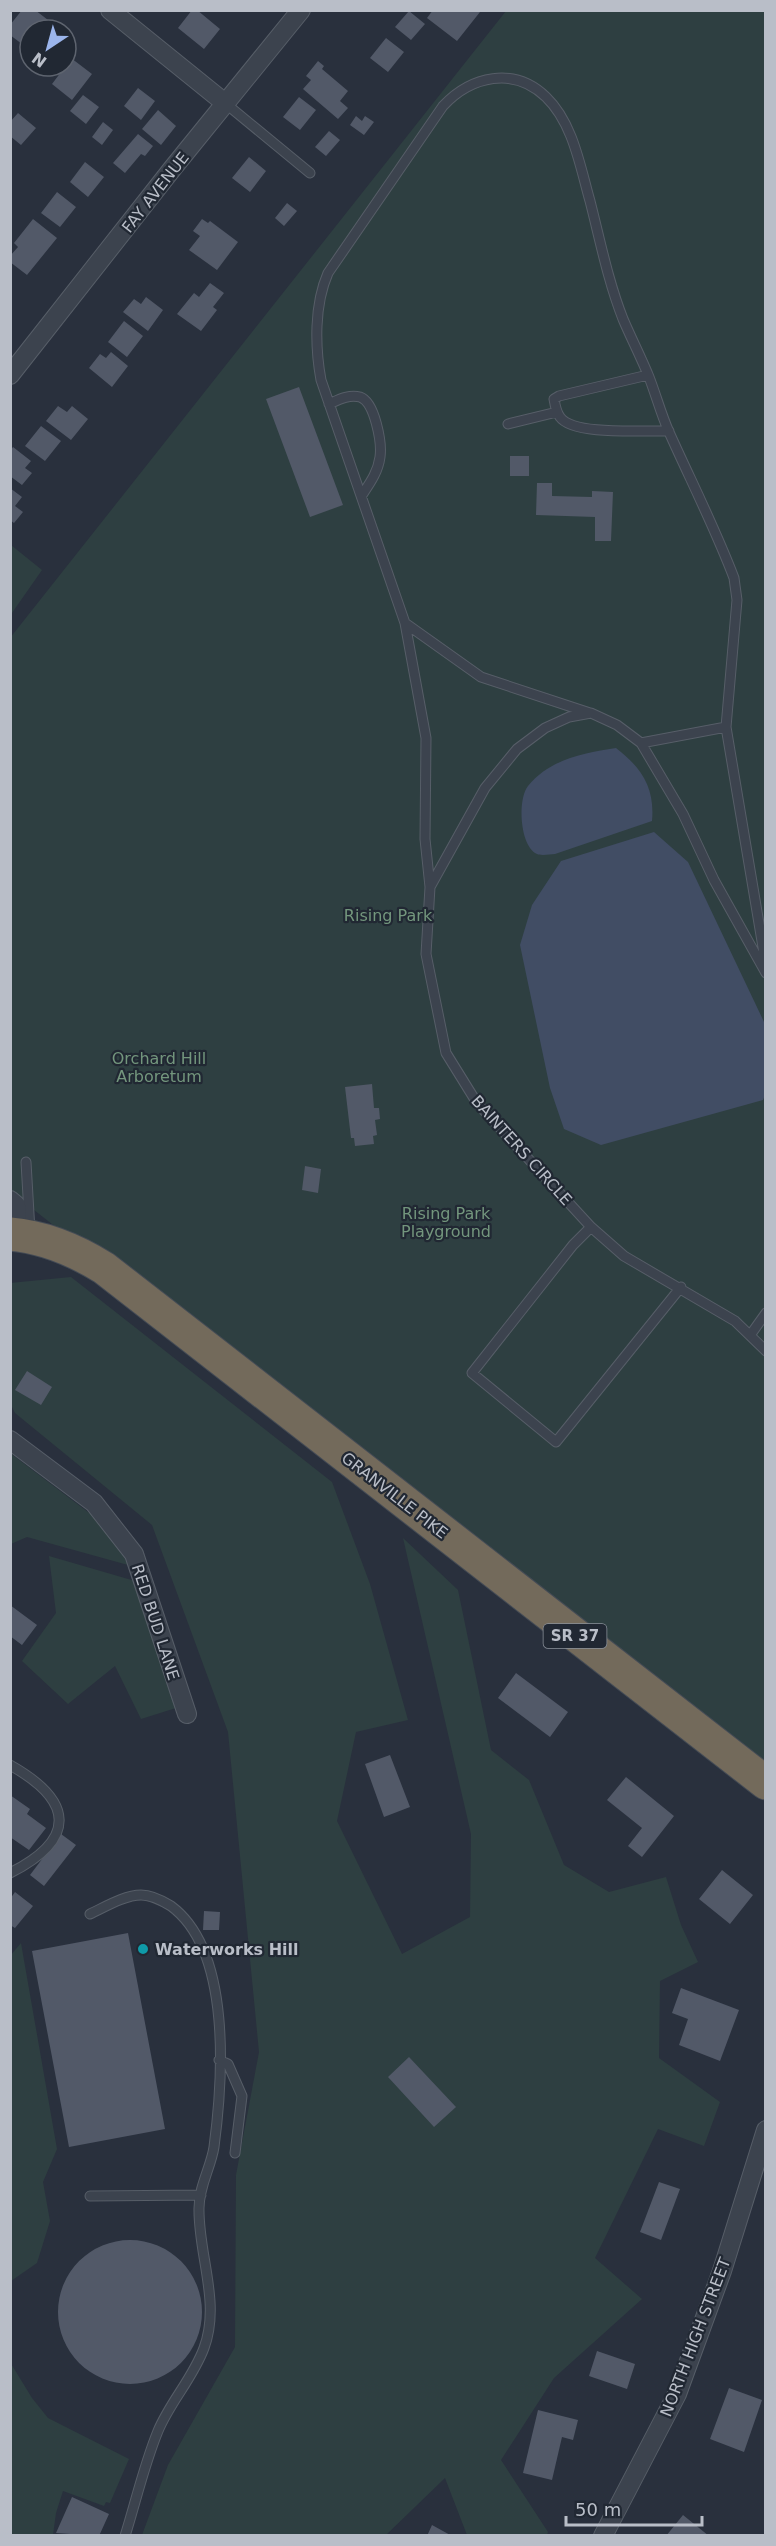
<svg xmlns="http://www.w3.org/2000/svg" width="776" height="2546" font-family="'DejaVu Sans',sans-serif">
<rect width="100%" height="100%" fill="#29303d"/>
<!-- green -->
<path fill="#2e3f41" d="M506,11H765V1782L11,1192L10,638Z
M11,545L42,570L12,613L10,611Z
M71,1277L332,1482L370,1584L408,1720L356,1732L337,1821L402,1954L470,1917L471,1834L403,1538L458,1590L491,1750L529,1780L564,1865L609,1892L666,1877L681,1925L698,1962L660,1981L659,2058L720,2102L704,2146L658,2129L595,2258L642,2299L554,2378L501,2460L548,2532L547,2535H467L445,2478L386,2535H142L168,2465L235,2347L236,2175L259,2052L228,1732L152,1525L15,1413L10,1403V1283Z
M10,1453L109,1528L128,1565L27,1537L11,1544Z
M49,1556L135,1581L176,1708L141,1719L115,1666L68,1704L22,1661L56,1613Z
M21,1943L57,2149L43,2182L50,2221L37,2263L11,2281L10,1956Z
M10,2362L32,2398L48,2418L129,2459L110,2503L106,2502L104,2506L63,2491L56,2513L53,2535H11Z"/>
<!-- water -->
<path fill="#414d64" d="M616,748C642,768 655,788 652,821L555,854C550,854 542,856 537,854C520,847 517,800 528,786C550,759 584,753 616,748Z
M654,832L688,862L765,1024V1095L763,1100L601,1145L564,1129L550,1088L520,945L532,905L561,861Z"/>
<!-- building -->
<path fill="#525968" d="M22,10H35L48,20L40,30H30V42L26,47L10,35V25Z
M192,10H197L220,29L204,49L178,28Z
M433,10H478L480,12L457,41L427,18Z
M409,11L425,24L411,40L395,27Z
M386,38L404,52L388,72L370,58Z
M67,55L92,74L72,100L52,84L61,72L56,69L59,66H66Z
M318,61L324,66L322,69L348,91L340,101L348,108L338,119L303,89L311,80L306,76Z
M138,88L155,101L141,120L124,106Z
M83,95L99,107L86,124L70,111Z
M299,97L316,110L300,130L283,117Z
M158,110L176,126L161,145L142,129Z
M18,113L36,128L21,145L10,136V122Z
M356,116L362,121L365,116L374,122L364,135L350,125Z
M103,122L113,130L102,145L92,137Z
M329,131L340,140L326,156L315,147Z
M138,134L153,146L145,156L141,154L125,173L113,163Z
M249,157L266,171L250,192L232,178Z
M85,162L104,177L88,197L70,182Z
M57,192L76,207L60,227L41,213Z
M287,203L297,211L284,226L275,218Z
M33,219L57,238L27,275L10,262V256L18,247L14,243Z
M202,219L208,223L210,221L238,242L217,270L189,250L200,236L193,231Z
M210,283L224,293L213,307L217,310L201,331L177,314L194,293L199,297Z
M146,297L163,310L148,331L123,312L134,299L141,304Z
M124,321L143,336L127,357L108,342Z
M111,352L128,366L112,387L89,368L100,354L106,358Z
M299,387L343,505L310,517L266,399Z
M58,406L67,412L72,406L88,419L71,440L46,421Z
M41,426L61,441L45,461L25,446Z
M13,447L31,461L25,468L32,473L22,485L10,476V451Z
M510,456H529V476H510Z
M537,483H552V496L592,497V491L613,492L611,541H595V517L536,515Z
M10,488L22,497L15,506L23,512L14,523L10,520Z
M372,1084L374,1108H379L380,1119L375,1120L377,1135L373,1136L374,1144L355,1146L354,1138H351L345,1087Z
M305,1166L321,1169L318,1193L302,1190Z
M27,1371L52,1387L41,1405L15,1390Z
M10,1605L37,1625L22,1645L10,1636Z
M516,1673L568,1712L550,1737L498,1698Z
M390,1755L410,1807L384,1817L365,1764Z
M626,1777L674,1816L642,1857L628,1846L642,1828L607,1800Z
M10,1795L30,1809L27,1814L46,1828L29,1850L10,1837Z
M61,1834L76,1845L44,1886L30,1875Z
M722,1870L753,1895L730,1924L699,1899Z
M15,1892L33,1906L15,1928L10,1925V1899Z
M204,1911L220,1912L219,1930H203Z
M128,1933L165,2129L69,2147L32,1951Z
M681,1988L739,2010L720,2061L679,2045L688,2019L672,2013Z
M409,2057L456,2107L434,2127L388,2077Z
M659,2182L680,2189L661,2240L640,2232Z
M58 2312a72 72 0 1 1 144 0a72 72 0 1 1-144 0Z
M597,2351L635,2364L627,2389L589,2376Z
M729,2388L762,2400L744,2452L710,2439Z
M538,2410L578,2420L573,2440L562,2437L552,2480L523,2473Z
M72,2497L109,2514L99,2536L56,2533Z
M683,2515L709,2536H666Z
M432,2525L452,2536H427Z"/>
<g fill="none" stroke-linecap="round" stroke-linejoin="round">
<defs>
<path id="lane" d="M225,103L310,173
M648,375L559,396L554,399C555,405 556,412 560,417C573,436 645,430 669,431
M329,404C338,400 349,394 360,397C375,402 382,443 380,457C378,472 370,483 362,495
M508,424L557,412
M405,623L481,677L590,713
M641,743L726,727
M430,887L425,839L426,738L405,623L321,380C315,347 314,305 328,273L443,106C471,76 514,66 546,97C573,123 580,166 590,201C600,240 608,281 623,319C631,338 641,357 649,377C656,395 661,414 669,432C691,481 715,528 734,578L737,600L726,727L766,965
M766,973L714,880L683,814L641,743L617,725L591,713L569,717L545,728L517,749L485,788L430,887L426,954L446,1053L477,1103L591,1227L624,1256L735,1321L766,1351
M26,1162L30,1231
M591,1227L573,1245L472,1373L556,1442L681,1287
M751,1334L766,1313
M10,1765C74,1801 77,1839 10,1873
M90,1914C105,1907 125,1895 141,1895C150,1895 163,1901 171,1906C232,1951 223,2079 214,2147C211,2167 199,2186 199,2208C198,2254 221,2303 204,2348C193,2378 170,2402 158,2431C144,2465 136,2501 125,2536
M219,2060L228,2064L242,2096L235,2153
M90,2196L201,2195"/>
<path id="street" d="M110,10L225,103
M10,375L172,169L301,10
M10,1200L16,1205L18,1235
M10,1440L94,1503L134,1554L187,1714
M603,2536L677,2394L722,2271L766,2130"/>
<path id="highway" d="M10,1234C45,1237 75,1250 104,1268L766,1783"/>
</defs>
<!-- lane casing -->
<use href="#lane" stroke="#575e68" stroke-width="11"/>
<!-- street casing -->
<use href="#street" stroke="#575e68" stroke-width="20"/>
<!-- highway casing -->
<use href="#highway" stroke="#444b55" stroke-width="35"/>
<!-- lane -->
<use href="#lane" stroke="#3c434e" stroke-width="9"/>
<!-- street -->
<use href="#street" stroke="#3c434e" stroke-width="18"/>
<!-- highway -->
<use href="#highway" stroke="#736a5b" stroke-width="33"/>
</g>
<!-- markers -->
<circle fill="#0f9aa8" stroke="#212833" stroke-width="2" cx="143" cy="1949" r="6"/>
<g text-anchor="middle" stroke-width="4.5" stroke-linejoin="round" paint-order="stroke">
<!-- shield labels -->
<rect fill="#212833" stroke="#8b919b" stroke-width="1.5" x="543.5" y="1624" width="63" height="24" rx="4.5"/>
<g font-size="15" font-weight="bold" fill="#b9bec8">
<text x="575" y="1641">SR 37</text>
</g>
<!-- street labels -->
<g font-size="16" fill="#b9bec8" stroke="#212833">
<text transform="translate(155 192) rotate(-52)" y="6">FAY AVENUE</text>
<text transform="translate(522 1150) rotate(48)" y="6">BAINTERS CIRCLE</text>
<text transform="translate(395 1495) rotate(38)" y="6">GRANVILLE PIKE</text>
<text transform="translate(156 1622) rotate(72)" y="6">RED BUD LANE</text>
<text transform="translate(695 2337) rotate(-69)" y="6">NORTH HIGH STREET</text>
</g>
<!-- park labels -->
<g font-size="16" fill="#73967d" stroke="#212833">
<text x="388" y="921">Rising Park</text>
<text x="159" y="1064">Orchard Hill<tspan x="159" dy="18">Arboretum</tspan></text>
<text x="446" y="1219">Rising Park<tspan x="446" dy="18">Playground</tspan></text>
</g>
<!-- poi labels -->
<g font-size="16" font-weight="bold" fill="#b9bec8" stroke="#212833" text-anchor="start">
<text x="155" y="1955">Waterworks Hill</text>
</g>
</g>
<!-- border -->
<rect width="776" height="2546" fill="none" stroke="#b9bec8" stroke-width="24"/>
<!-- north arrow -->
<g transform="translate(48 48) rotate(216)"><circle r="28" fill="#212833" stroke="#5e646f" stroke-width="1.5"/>
<path d="M0-4.5L10 22L0 15L-10 22Z" fill="#9bb5ec"/>
<text y="-9" font-size="16" font-weight="bold" text-anchor="middle" fill="#b9bec8">N</text>
</g>
<!-- scale -->
<path d="M566 2516v9h136v-9" fill="none" stroke="#b9bec8" stroke-width="3"/>
<text x="575" y="2516" font-size="18" fill="#b9bec8" stroke="#212833" stroke-width="4.5" paint-order="stroke">50 m</text>
</svg>
